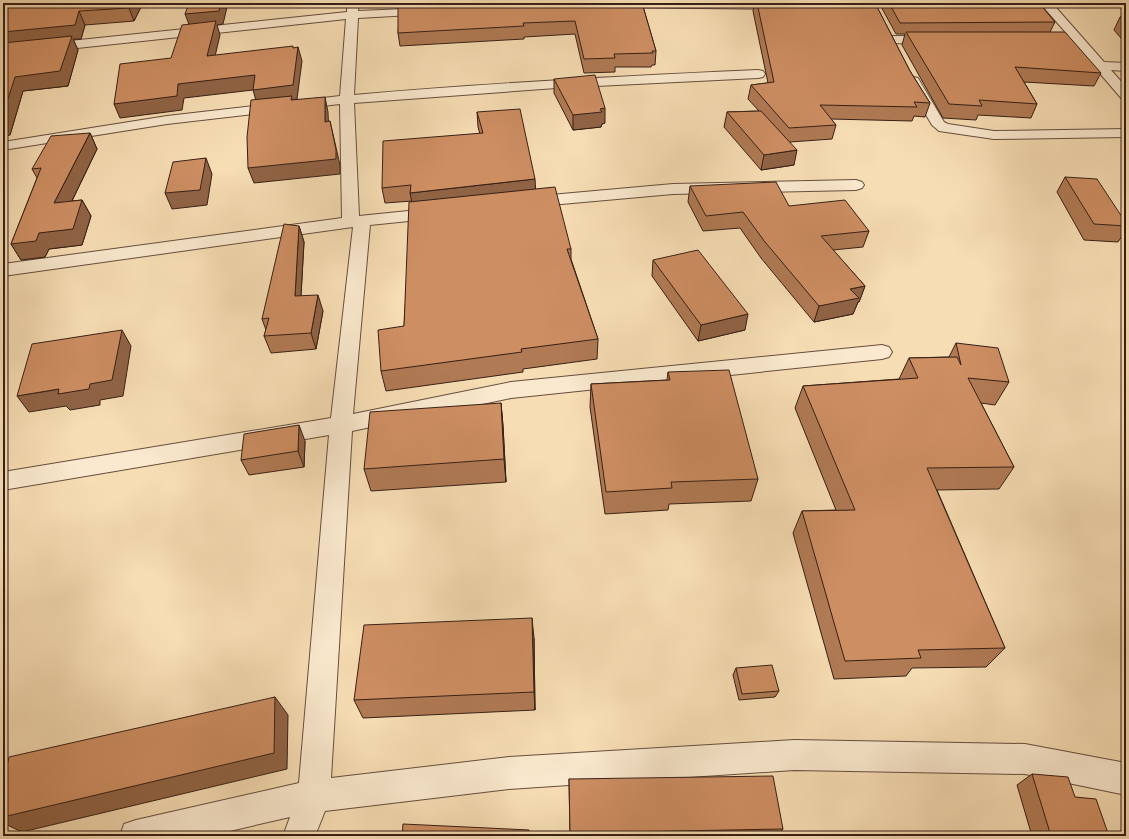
<svg xmlns="http://www.w3.org/2000/svg" width="1129" height="839" font-family="'Libre Bodoni',serif">
<rect width="100%" height="100%" fill="#f7ddb4"/>
<filter id="stains"><feTurbulence type="fractalNoise" baseFrequency=".005" numOctaves="4"/><feColorMatrix values="0 0 0 0 .2 0 0 0 0 .09 0 0 0 0 .02 0 0 0 .5 -.17"/></filter>
<radialGradient id="worn" r=".72"><stop offset=".6" stop-color="#630" stop-opacity="0"/><stop offset="1" stop-color="#630" stop-opacity=".3"/></radialGradient>
<g fill="none" stroke-linecap="round" stroke-linejoin="round">
<defs>
<path id="minor" d="M347,3H359L358,11L429,8L433,9L435,11L433,13L429,14L358,18L354,95C488,83 623,76 758,70L763,71L765,74L763,77L758,78L556,88L354,103L359,216L438,208L444,209L446,213L444,217L438,218L370,225L353,414L511,382L882,345L889,347L892,352L889,357L882,359L511,398L352,431L331,778L509,757L794,740L1025,744L1126,763V795L1025,774L794,770L509,789L325,811L315,836H283L290,817L208,836H120L124,824L136,820L299,783L329,435L3,490V472L331,418L353,227L3,276V264L342,218L340,104L167,124L3,150V142L167,116L340,96L346,19L3,56V48L347,12Z
M608,3H787L791,6L785,9L613,7L609,6Z
M1040,3H1052L1104,62L1126,63V71L1111,70L1126,87V99L1121,98L1074,43L1037,42L1035,39L1037,36L1041,35H1068Z
M892,36H933L937,37L939,40L937,43L933,44L888,43L886,40L888,37Z
M913,77L918,78L944,122L948,124L994,131L1126,129V137L994,139L939,131L932,125L906,81L908,78Z
M856,180L862,182L864,185L862,188L856,190L673,194L528,207L522,205L520,202L522,199L528,197L673,184Z"/>
</defs>
<!-- minor casing -->
<use href="#minor" stroke="#664e3e" stroke-width="2"/>
<!-- minor -->
<use href="#minor" fill="#fae9ce" fill-rule="evenodd"/>
</g>
<!-- wall -->
<path fill="#b07a54" stroke="#361f16" d="M3,3H143L134,21L85,25L81,39H73L78,50L68,86L23,91L10,135L3,136Z
M400,3H642L656,51L655,65H652L651,67H615V72L584,73L575,34L524,37V39L400,46L398,33Z
M755,3H875L910,71L930,103L925,117L914,116L912,121L831,119L836,125L832,139L790,142L794,165L761,170L724,127L727,112L759,111L748,99L751,85L768,83L753,11Z
M879,3H1040L1039,4L1055,22L1050,32L1101,73L1094,86L1024,82L1037,104L1031,118L978,115L976,120L943,118L902,45L905,34H896Z
M1054,3H1084L1083,6L1056,5Z
M1120,17H1126V44L1114,30Z
M554,79L605,123L602,124L601,127L573,130L554,93Z
M477,112L535,189L571,249V259L598,339L597,359L523,369V372L386,391L381,371L404,326L412,202V201L385,203L382,188L480,134L478,127Z
M90,133L97,149L72,201L82,200L91,216L82,245L49,249L45,257L21,260L11,244L37,178L32,169Z
M1065,177L1126,223V230L1118,242L1084,240L1057,192Z
M690,186L789,206L869,231L863,247L833,250L865,286L859,302H858L853,314L814,322L761,258L740,228L703,231L688,202Z
M299,226L304,242L301,296L323,311L316,349L271,353L264,336L266,330L262,319Z
M653,260L745,330L698,341L652,276Z
M956,343L1009,382L995,405L981,403L1014,467L999,489L937,490L1005,648L986,667L912,668L906,676L834,679L793,533L802,511L836,510L795,408L803,386L899,379L909,358L949,357Z
M668,372L758,479L751,501L669,504L668,510L605,514L590,407L591,384L667,380Z
M501,403L503,426L506,482L371,491L364,469Z
M305,441L304,467L249,475L241,460Z
M534,638L535,710L363,718L354,700Z
M736,668L779,691L775,697L739,700L733,675Z
M1032,774L1075,797L1109,836H1032L1017,785Z
M569,779L783,829L778,836H570Z"/>
<!-- shaded-wall -->
<path fill="#906345" stroke="#361f16" d="M131,3H143L134,21L129,8Z
M221,3H228L223,24L217,25L220,35L212,69L190,27L185,14Z
M79,11L85,25L81,39H73L78,50L68,86L23,91L10,135L3,136V32Z
M298,47L302,61L297,99L257,104L253,90L184,98L182,110L120,118L114,104L178,84L296,60Z
M325,97L328,112L329,137L325,122Z
M605,108V123L602,124L601,127L573,130V115L600,109Z
M330,121L340,165V174L254,183L248,168Z
M90,133L97,149L63,219L54,203Z
M797,150L794,165L761,170L764,155Z
M206,158L212,174L207,205L172,209L165,193Z
M535,179L536,195L413,208L410,193Z
M82,200L91,216L82,245L49,249L45,257L21,260L11,244L39,233Z
M299,226L304,242L300,312L295,296Z
M865,286L859,302H858L853,314L814,322L819,306L850,289Z
M318,295L323,311L316,349L311,333Z
M748,314L745,330L698,341L701,325Z
M122,330L131,346L123,396L100,400V405L70,410L66,406L29,412L17,396L90,384Z
M501,403L503,426L506,482L504,459Z
M299,425L305,441L304,467L298,451Z
M532,618L534,638L535,710L534,692Z
M275,697L288,715L287,769L22,832L3,823V817Z"/>
<!-- building -->
<path fill="#cd8e62" stroke="#361f16" d="M3,3H131L129,8L79,11L75,25L3,32Z
M189,3H221L219,11L185,14Z
M426,3H642L656,51H652L653,53L614,54L615,58L584,59L575,21L523,23L524,26L398,33V5Z
M757,3H875L910,71L930,103L914,102L917,107L820,105L836,125L789,128L751,85L774,82Z
M889,3H1039L1055,22L900,23Z
M1120,17H1126V24Z
M216,21L207,56L293,46V48L298,47L293,85L253,90L255,75L178,84L177,96L114,104L120,64L171,58L182,25Z
M906,32H1065L1101,73L1015,67L1037,104L979,100L982,106L949,104Z
M72,36L60,71L15,77L3,114V43Z
M595,75L605,108L600,109L602,112L573,115L554,79Z
M292,96L291,100L325,97V122L330,121L336,150V159L248,168L247,137L251,100Z
M520,109L535,179L410,193L411,185L382,188L383,141L483,133L477,112Z
M761,111L797,150L764,155L727,112Z
M90,133L54,203L82,200L73,229L39,233L36,241L11,244L41,168L32,169L51,136Z
M206,158L200,190L165,193L173,162Z
M1065,177L1097,179L1126,223V226L1094,224Z
M776,182L789,206L845,200L869,231L821,236L865,286L850,289L859,298L819,306L765,242L743,212L706,216L690,186Z
M555,187L571,249H567L598,339L521,349L522,352L381,371L378,330L404,326L409,202Z
M284,224L299,226L295,296L318,295L311,333L264,336L269,318L262,319Z
M698,250L748,314L701,325L653,260Z
M122,330L112,380L90,384L89,389L58,394L59,389L17,396L32,344Z
M956,343L998,348L1009,382L968,378L1014,467L927,468L1005,648L918,650L921,658L845,661L802,511L855,510L803,386L918,378L909,358L957,357L961,365Z
M729,370L758,479L671,482L672,488L606,492L591,384L670,380L668,372Z
M501,403L504,459L364,469L370,412Z
M299,425L298,451L241,460L244,434Z
M532,618L534,692L354,700L364,625Z
M772,665L779,691L742,694L736,668Z
M275,697L274,753L3,817V783L9,757Z
M1032,774L1068,777L1075,797L1096,799L1109,836H1051Z
M773,776L783,829L570,833L569,779Z
M403,824L529,830V836H402Z"/>
<!-- margin -->
<rect width="1129" height="839" fill="none" stroke="#f7ddb4" stroke-width="16"/>
<rect x="4" y="4" width="1121" height="831" fill="none" stroke="#361f16" stroke-width="2"/>
<rect x="8" y="8" width="1113" height="823" fill="none" stroke="#361f16"/>
<rect width="100%" height="100%" filter="url(#stains)"/>
<rect width="100%" height="100%" fill="url(#worn)"/>
</svg>
